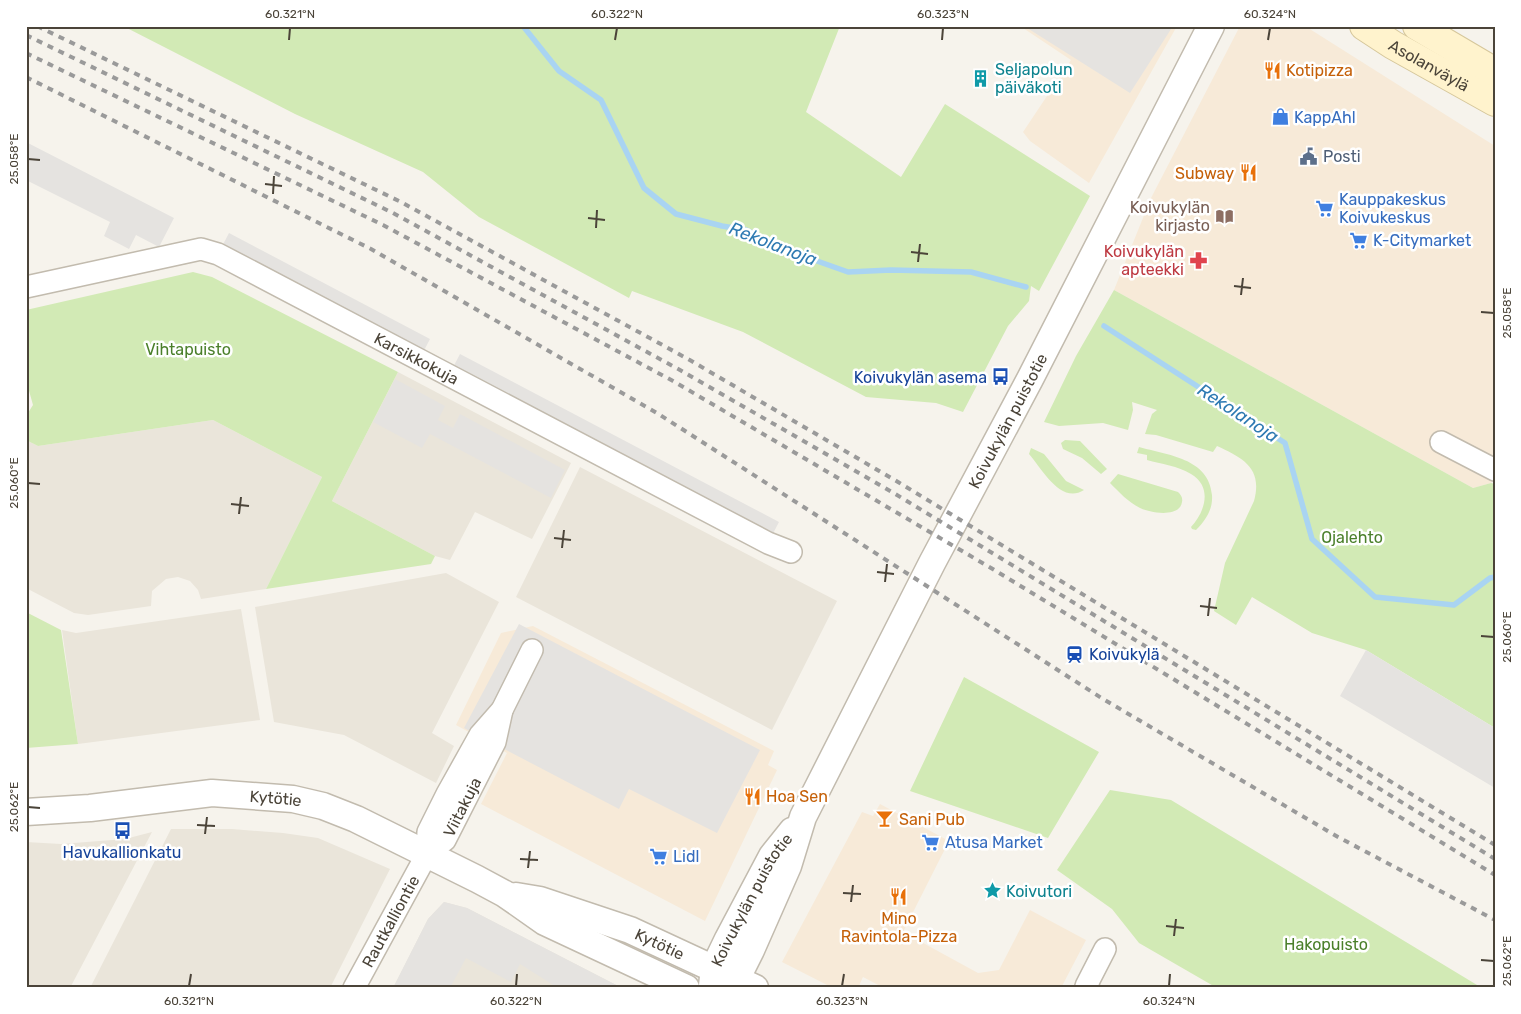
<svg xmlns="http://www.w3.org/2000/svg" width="1521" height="1014" font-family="Rubik,sans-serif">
<rect width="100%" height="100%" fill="#f6f3ec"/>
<!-- residential -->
<path fill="#eae5da" d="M398,372L571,463L532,539L475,512L450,560L435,556L332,501Z
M213,420L322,477L266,589L201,599L198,590L190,581L178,577L166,579L152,591L151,606L88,615L74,613L26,588V440L38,446Z
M580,467L837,601L772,730L516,597Z
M446,573L499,602L432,733L454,746L436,783L344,735L274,722L255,607Z
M241,609L260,720L78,744L62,630L76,633Z
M171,829H232L283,833L318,838L390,869L330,988H90Z
M152,832L70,988H26V842L61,844L125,839Z
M444,902L467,908L622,988H393L428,919Z"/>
<!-- commercial -->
<path fill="#f7ead8" d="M1020,26H1177L1089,183L1030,141L1023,132L1071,60Z
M1240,26H1305L1495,146V477L1491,483L1473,488L1114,290L1151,198Z
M533,626L774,751L768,765L777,770L705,921L481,804L507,753L456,725L501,633Z
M880,804L949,841L903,932L978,973L999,970L1030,910L1086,940L1061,988H884L863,977L858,988H833L782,962L862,812L873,816Z"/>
<!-- green -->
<path fill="#d2eab5" d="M123,26H840L806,112L901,177L945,104L1090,196L1039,291L1031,286L1029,301L1008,326L963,412L936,403L866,397L743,332L632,291L629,298L479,217L423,172L295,114Z
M193,272L212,277L398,372L332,501L435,556L431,564L266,589L322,477L213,420L38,446L26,440V416L33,405L26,380V310Z
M1114,290L1473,488L1491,483L1495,484V728L1366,650L1312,633L1252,597L1236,625L1214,611L1225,563L1254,501C1263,468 1243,458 1217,446L1213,452L1156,435L1145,434L1152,414L1157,410L1132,402L1133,410L1128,430L1103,423L1059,426L1044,422L1076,356Z
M1065,440L1080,441L1107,469L1101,474L1082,458L1063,449L1061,443Z
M1139,447C1167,455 1209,458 1212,495C1213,509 1206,520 1196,530L1192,529L1191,527C1205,512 1213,487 1191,474C1178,466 1161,464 1147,460V455L1137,453Z
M1031,448L1044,454L1066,481L1084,490C1061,505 1042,469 1029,454Z
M1118,474L1178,492C1181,495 1183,498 1182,502C1180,518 1150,513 1140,508C1128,502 1119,492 1110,483Z
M26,612L61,630L78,744L26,748Z
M964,677L1099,752L1048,838L910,791Z
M1110,790L1171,800L1482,988H1217L1139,943L1112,909L1057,870Z"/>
<!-- parking -->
<path fill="#e5e3e0" d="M1024,26H1173L1130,93Z
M26,142L174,218L159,247L136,235L129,249L104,236L110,222L26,180Z
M229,233L430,339L419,360L218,254Z
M460,354L779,522L768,543L449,375Z
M395,379L445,406L438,420L453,428L460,414L565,470L551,498L430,434L422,448L373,422Z
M519,624L760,750L717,833L629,789L619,809L464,728Z
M1366,650L1495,728V788L1340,696Z
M444,902L467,908L622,988H558L520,964L511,982L466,958L450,988H393L428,919Z"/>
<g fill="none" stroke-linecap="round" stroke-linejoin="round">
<!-- stream -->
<path stroke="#a9d4f2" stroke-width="5.5" d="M523,26L559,71L601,100L644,188L676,214L722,226L746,230L800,255L848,272L891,270L971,272L1026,287
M1104,326L1285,443L1312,539L1375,597L1454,605L1490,578L1495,577"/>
<defs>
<g id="minor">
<path id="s1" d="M26,287L201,249L218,254L768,543L791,552"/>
<path d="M1441,442L1495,470"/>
<path id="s2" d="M427,854L445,840L495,742L502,710"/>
<path id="s3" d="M354,988L427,854L428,832L447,794L480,735L502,710L532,650"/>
<path d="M1089,988L1086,986L1105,949"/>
</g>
<g id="tertiary">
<path id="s4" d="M26,812L90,808L212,793L293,799L323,806L356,819L477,879L505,894L545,922L686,988"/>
<path id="s5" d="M516,896L540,900L630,930L755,988"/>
<path id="s6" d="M712,986L714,968L728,939L772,856L792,831"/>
<path id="s7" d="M726,988L737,978L751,950L788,866L803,817L932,563L1030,379L1211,26"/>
</g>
<g id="secondary">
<path id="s8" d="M1364,26L1393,45L1495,102"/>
<path d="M1417,26L1495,72"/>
</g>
</defs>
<!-- minor casing -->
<use href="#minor" stroke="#c2bbae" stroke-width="24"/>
<!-- tertiary casing -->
<use href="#tertiary" stroke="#c2bbae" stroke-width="29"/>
<!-- secondary casing -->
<use href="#secondary" stroke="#d6c79b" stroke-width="30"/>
<!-- minor -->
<use href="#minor" stroke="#fff" stroke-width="21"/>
<!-- tertiary -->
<use href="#tertiary" stroke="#fff" stroke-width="26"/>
<!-- secondary -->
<use href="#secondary" stroke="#fff3cd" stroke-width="28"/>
<!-- rail -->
<path stroke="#9a9a9a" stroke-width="4" stroke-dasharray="6 6" stroke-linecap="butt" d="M37,26L401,202L688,359L898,482L1495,845
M26,35L393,213L680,370L892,492L1495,859
M26,53L383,225L673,381L991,568L1495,875
M26,77L371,249L657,413L1103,699L1338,837L1495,920"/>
</g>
<!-- ticks -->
<path fill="none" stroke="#4b4439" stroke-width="2" d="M289,40L290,28M615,40L617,28M942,40L943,28M1268,40L1270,28M28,159L40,160M265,184L282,186M273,194L274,176M588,218L605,220M596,228L597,210M911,252L928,254M918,262L920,244M1234,286L1251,288M1241,295L1243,278M1481,312L1494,313M28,483L40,484M231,504L249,506M239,514L241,497M554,538L571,540M562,548L564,530M877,572L894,574M885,582L887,564M1200,606L1217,608M1208,616L1210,598M1481,636L1494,637M28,807L40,808M197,825L215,826M205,834L207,817M520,859L538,860M528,868L530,851M843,893L861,894M851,902L853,885M1166,926L1184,928M1174,936L1176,919M1481,960L1494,961M189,986L191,974M516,986L517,974M842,986L844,974M1169,986L1170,974"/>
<!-- icons -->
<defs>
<symbol id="restaurant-bare" viewBox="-9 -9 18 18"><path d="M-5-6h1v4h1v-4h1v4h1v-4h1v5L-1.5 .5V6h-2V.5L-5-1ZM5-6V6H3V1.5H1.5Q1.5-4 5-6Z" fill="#e8710a" stroke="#fff" stroke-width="2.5" paint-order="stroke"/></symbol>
<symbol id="building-bare" viewBox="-9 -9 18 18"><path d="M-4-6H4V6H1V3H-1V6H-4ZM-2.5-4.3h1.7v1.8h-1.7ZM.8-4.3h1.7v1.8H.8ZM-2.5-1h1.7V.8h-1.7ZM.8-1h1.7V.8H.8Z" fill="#0f9aa8" stroke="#fff" stroke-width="2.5" paint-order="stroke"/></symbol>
<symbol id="shop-bare" viewBox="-9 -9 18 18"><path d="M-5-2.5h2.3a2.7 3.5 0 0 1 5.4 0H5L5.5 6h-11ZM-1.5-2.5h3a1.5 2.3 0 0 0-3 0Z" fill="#3f7fe0" stroke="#fff" stroke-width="2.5" paint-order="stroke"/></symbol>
<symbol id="civic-bare" viewBox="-9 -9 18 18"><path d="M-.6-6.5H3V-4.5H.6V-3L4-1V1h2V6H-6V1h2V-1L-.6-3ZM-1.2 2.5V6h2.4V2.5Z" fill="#5c6f8a" stroke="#fff" stroke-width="2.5" paint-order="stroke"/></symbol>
<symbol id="supermarket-bare" viewBox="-9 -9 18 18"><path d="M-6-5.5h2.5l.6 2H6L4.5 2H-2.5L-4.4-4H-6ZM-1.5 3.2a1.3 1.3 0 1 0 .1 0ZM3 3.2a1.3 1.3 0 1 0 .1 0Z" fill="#3f7fe0" stroke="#fff" stroke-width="2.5" paint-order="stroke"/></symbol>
<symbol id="library-bare" viewBox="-9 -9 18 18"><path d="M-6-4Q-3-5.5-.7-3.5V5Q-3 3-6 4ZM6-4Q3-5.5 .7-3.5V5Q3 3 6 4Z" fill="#8d6e63" stroke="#fff" stroke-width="2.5" paint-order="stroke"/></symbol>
<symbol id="pharmacy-bare" viewBox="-9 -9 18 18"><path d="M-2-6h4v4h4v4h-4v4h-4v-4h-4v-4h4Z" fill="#e0444e" stroke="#fff" stroke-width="2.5" paint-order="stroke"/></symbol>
<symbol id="bus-bare" viewBox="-9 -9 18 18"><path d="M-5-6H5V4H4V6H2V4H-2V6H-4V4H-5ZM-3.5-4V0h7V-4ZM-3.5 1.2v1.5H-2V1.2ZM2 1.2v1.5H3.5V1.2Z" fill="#1a4fb4" stroke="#fff" stroke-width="2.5" paint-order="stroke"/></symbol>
<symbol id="station-bare" viewBox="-9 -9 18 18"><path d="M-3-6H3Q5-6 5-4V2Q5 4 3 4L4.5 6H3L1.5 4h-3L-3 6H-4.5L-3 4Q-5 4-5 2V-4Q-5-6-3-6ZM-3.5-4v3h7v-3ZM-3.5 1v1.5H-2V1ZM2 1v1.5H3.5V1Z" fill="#1a4fb4" stroke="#fff" stroke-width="2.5" paint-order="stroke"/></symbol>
<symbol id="bar-bare" viewBox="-9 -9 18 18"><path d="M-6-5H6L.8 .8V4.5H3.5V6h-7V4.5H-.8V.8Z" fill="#e8710a" stroke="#fff" stroke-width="2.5" paint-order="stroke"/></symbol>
<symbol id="sight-bare" viewBox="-9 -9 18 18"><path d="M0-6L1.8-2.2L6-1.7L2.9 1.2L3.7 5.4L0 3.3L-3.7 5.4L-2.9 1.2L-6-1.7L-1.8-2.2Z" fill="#0f9aa8" stroke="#fff" stroke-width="2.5" paint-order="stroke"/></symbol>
</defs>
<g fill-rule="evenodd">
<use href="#restaurant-bare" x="1260" y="58" width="25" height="25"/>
<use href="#building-bare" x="968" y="66" width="25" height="25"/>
<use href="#shop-bare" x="1268" y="104" width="25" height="25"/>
<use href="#civic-bare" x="1296" y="144" width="25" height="25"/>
<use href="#restaurant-bare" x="1236" y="160" width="25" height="25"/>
<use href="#supermarket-bare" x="1312" y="196" width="25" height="25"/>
<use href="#library-bare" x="1212" y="204" width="25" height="25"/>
<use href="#supermarket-bare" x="1346" y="228" width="25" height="25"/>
<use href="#pharmacy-bare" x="1186" y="248" width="25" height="25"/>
<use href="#bus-bare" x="988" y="364" width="25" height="25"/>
<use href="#station-bare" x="1062" y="642" width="25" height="25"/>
<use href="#restaurant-bare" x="740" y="784" width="25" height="25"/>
<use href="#bar-bare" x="872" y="806" width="25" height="25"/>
<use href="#bus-bare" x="110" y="818" width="25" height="25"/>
<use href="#supermarket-bare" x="918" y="830" width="25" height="25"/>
<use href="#supermarket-bare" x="646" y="844" width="25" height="25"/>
<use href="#sight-bare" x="980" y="878" width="25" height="25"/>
<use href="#restaurant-bare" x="886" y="884" width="25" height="25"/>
</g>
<g text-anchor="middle" stroke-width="5" stroke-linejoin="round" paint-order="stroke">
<!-- street labels -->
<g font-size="16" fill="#4b4439" stroke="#fff">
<text dy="6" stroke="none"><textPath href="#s8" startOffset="76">Asolanväylä</textPath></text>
<text dy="6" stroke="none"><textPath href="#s1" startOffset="421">Karsikkokuja</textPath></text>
<text dy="6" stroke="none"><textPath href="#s7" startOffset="635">Koivukylän puistotie</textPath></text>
<text dy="6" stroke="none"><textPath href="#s4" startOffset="251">Kytötie</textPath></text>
<text dy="6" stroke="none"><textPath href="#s2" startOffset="60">Viitakuja</textPath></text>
<text dy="6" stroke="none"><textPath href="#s6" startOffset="96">Koivukylän puistotie</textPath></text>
<text dy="6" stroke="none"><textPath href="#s3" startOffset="76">Rautkalliontie</textPath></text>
<text dy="6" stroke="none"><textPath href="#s5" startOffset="152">Kytötie</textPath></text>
</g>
<!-- culture labels -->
<g font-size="16" fill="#0d838f" stroke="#fff" text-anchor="start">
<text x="995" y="75">Seljapolun<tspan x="995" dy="18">päiväkoti</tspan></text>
<text x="1006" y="897">Koivutori</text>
</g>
<!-- food labels -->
<g font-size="16" fill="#c56008" stroke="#fff" text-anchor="start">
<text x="1286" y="76">Kotipizza</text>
<text x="1234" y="179" text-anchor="end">Subway</text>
<text x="766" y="802">Hoa Sen</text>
<text x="899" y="825">Sani Pub</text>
<text x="899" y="924" text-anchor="middle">Mino<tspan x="899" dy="18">Ravintola-Pizza</tspan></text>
</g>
<!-- shop labels -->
<g font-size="16" fill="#366cbe" stroke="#fff" text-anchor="start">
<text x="1294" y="123">KappAhl</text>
<text x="1339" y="205">Kauppakeskus<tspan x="1339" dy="18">Koivukeskus</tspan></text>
<text x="1373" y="246">K-Citymarket</text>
<text x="945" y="848">Atusa Market</text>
<text x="673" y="862">Lidl</text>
</g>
<!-- service labels -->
<g font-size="16" fill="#4e5e75" stroke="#fff" text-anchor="start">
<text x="1323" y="162">Posti</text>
</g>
<!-- education labels -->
<g font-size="16" fill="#785e54" stroke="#fff" text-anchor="end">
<text x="1210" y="213">Koivukylän<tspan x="1210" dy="18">kirjasto</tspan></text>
</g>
<!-- health labels -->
<g font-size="16" fill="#be3a42" stroke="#fff" text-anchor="end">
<text x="1184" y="257">Koivukylän<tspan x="1184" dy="18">apteekki</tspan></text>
</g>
<!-- park labels -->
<g font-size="16" fill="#4a7f2a" stroke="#fff">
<text x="188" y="355">Vihtapuisto</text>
<text x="1352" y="543">Ojalehto</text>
<text x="1326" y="950">Hakopuisto</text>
</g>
<!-- transit labels -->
<g font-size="16" fill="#164399" stroke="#fff" text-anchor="end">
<text x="987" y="383">Koivukylän asema</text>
<text x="1089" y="660" text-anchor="start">Koivukylä</text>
<text x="122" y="858" text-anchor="middle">Havukallionkatu</text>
</g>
<!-- water labels -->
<g font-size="18" font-style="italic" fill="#2e7ab2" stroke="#fff">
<text transform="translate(773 244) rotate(21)" y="6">Rekolanoja</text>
<text transform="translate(1238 413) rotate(33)" y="6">Rekolanoja</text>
</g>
</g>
<!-- border -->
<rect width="1521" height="1014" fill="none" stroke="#ffffff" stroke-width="55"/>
<rect x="28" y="28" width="1466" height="958" fill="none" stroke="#4b4439" stroke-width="2"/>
<g font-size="12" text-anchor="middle" fill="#4b4439">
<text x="290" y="18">60.321°N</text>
<text x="617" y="18">60.322°N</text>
<text x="943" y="18">60.323°N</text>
<text x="1270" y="18">60.324°N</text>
<text transform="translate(14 159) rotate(-90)" y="4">25.058°E</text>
<text transform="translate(1507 313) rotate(-90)" y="4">25.058°E</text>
<text transform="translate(14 483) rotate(-90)" y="4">25.060°E</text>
<text transform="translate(1507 637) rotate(-90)" y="4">25.060°E</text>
<text transform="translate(14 807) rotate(-90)" y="4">25.062°E</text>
<text transform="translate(1507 961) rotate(-90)" y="4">25.062°E</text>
<text x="189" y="1005">60.321°N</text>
<text x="516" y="1005">60.322°N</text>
<text x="842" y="1005">60.323°N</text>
<text x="1169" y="1005">60.324°N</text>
</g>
</svg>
